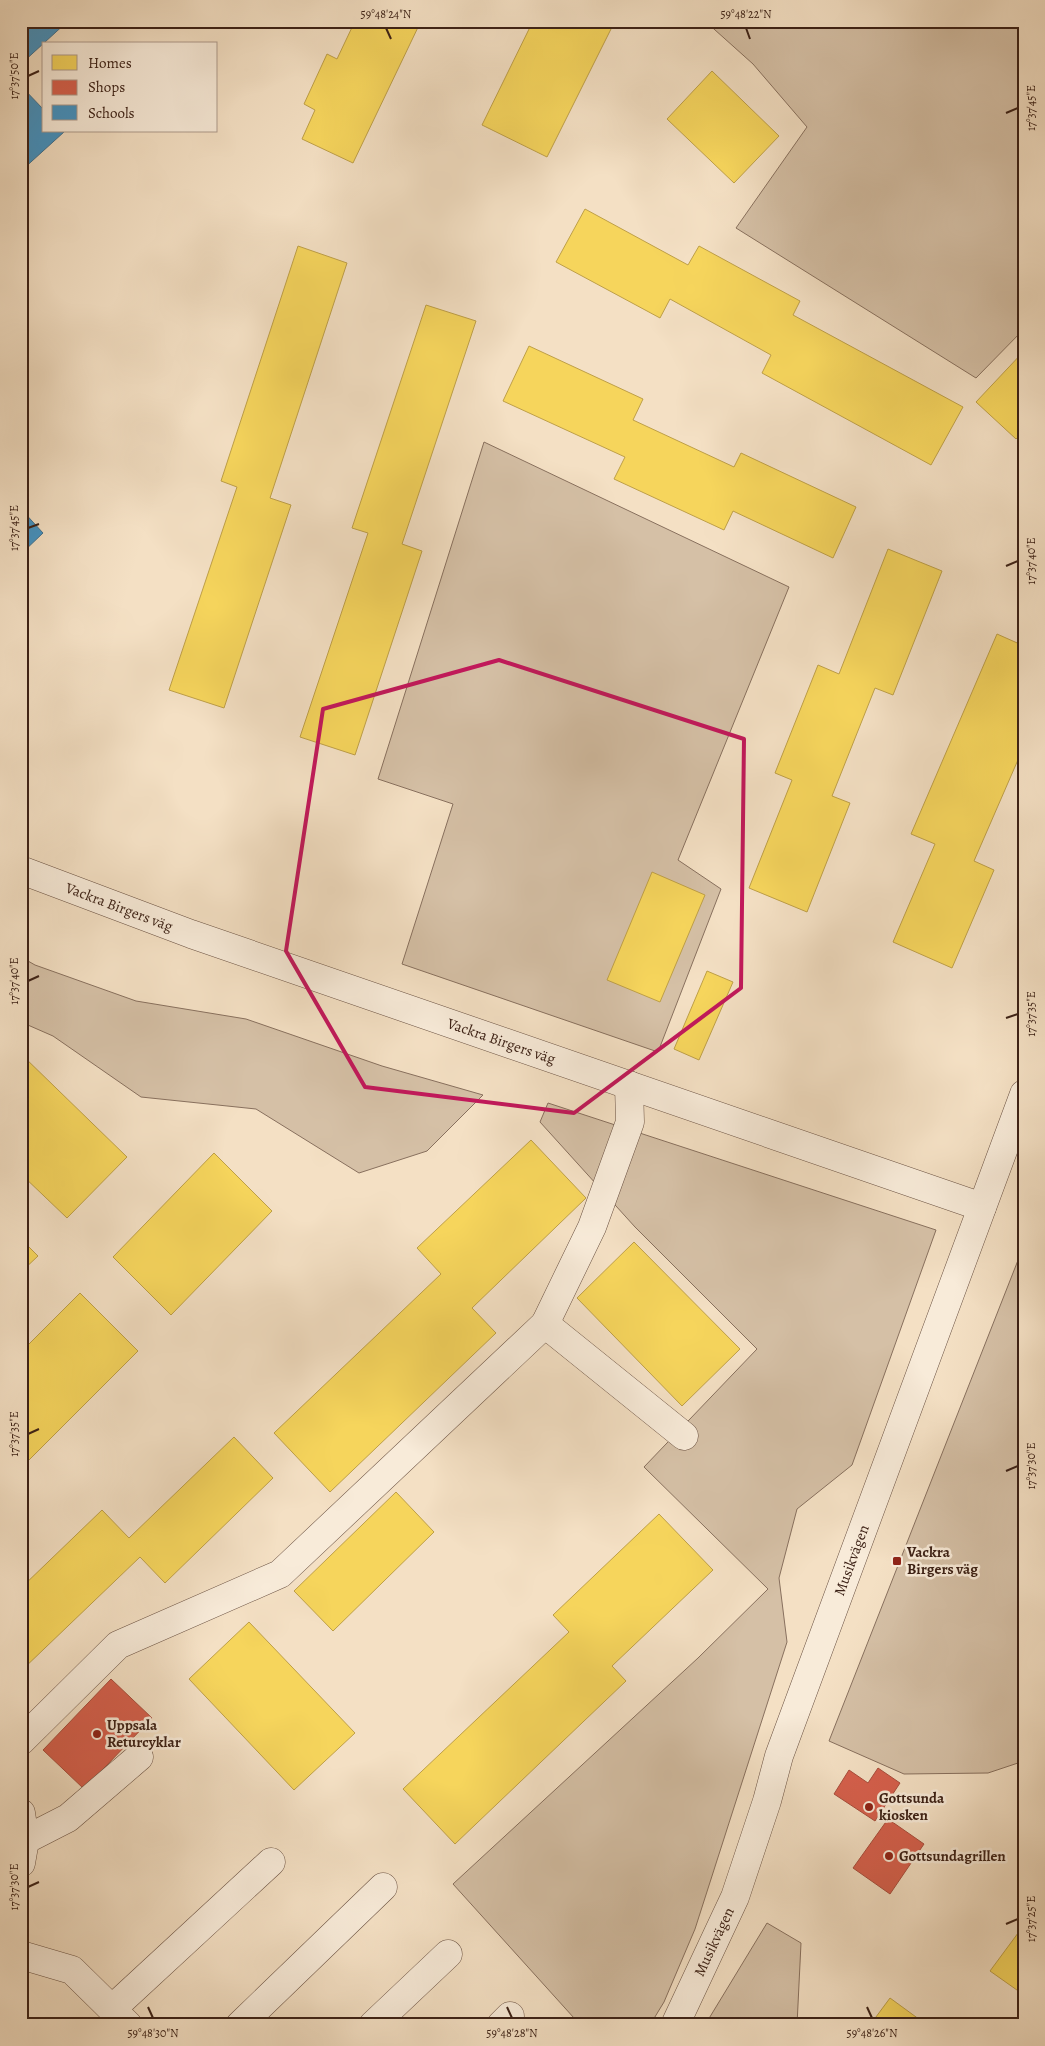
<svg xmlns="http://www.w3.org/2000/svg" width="1045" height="2046" font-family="Alegreya,serif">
<rect width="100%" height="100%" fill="#f4e0c4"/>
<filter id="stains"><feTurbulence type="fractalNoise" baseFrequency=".004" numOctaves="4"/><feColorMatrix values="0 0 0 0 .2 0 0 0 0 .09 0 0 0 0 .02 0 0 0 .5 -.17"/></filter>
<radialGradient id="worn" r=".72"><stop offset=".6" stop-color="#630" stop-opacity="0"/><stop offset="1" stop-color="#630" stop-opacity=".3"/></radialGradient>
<!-- green -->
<path fill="#d5c0a6" stroke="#88705e" d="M705,21H1024V329L976,378L736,228L807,127L753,64Z
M484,442L789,587L678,860L721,889L658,1052L402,964L453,804L378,779Z
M21,957L35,965L136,1001L246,1019L382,1066L483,1095L427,1151L359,1173L256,1109L141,1097L53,1036L21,1022Z
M548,1103L936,1230L852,1465L797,1509L779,1578L787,1642L695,1929L664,2002L650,2025H568L574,2018L453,1884L698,1658L768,1589L644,1467L757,1349L635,1227L540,1122Z
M1024,1245V1761L988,1773L904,1774L829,1741Z
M767,1923L801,1943L797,2025H705Z"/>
<!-- homes -->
<path fill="#f6d55c" stroke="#be9f47" d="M355,21H421L353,163L302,139L315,110L304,104L327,54L337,59Z
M533,21H615L547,157L482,125Z
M712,71L779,136L734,183L667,119Z
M585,209L688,265L699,246L800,301L793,315L963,407L931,465L762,373L771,355L670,299L660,318L556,262Z
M298,246L347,263L270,498L291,505L224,708L169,690L237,487L221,481Z
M426,305L476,321L402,544L422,551L355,755L300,737L368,533L352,528Z
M529,346L643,399L633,420L734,467L741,453L856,507L833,558L733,511L724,530L614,479L625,457L503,401Z
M1024,351V431L1016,439L976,402Z
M888,549L942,571L893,695L875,688L832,796L850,803L807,912L749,888L792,780L775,773L818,665L839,674Z
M997,634L1024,646V746L974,861L994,870L952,968L893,942L935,844L911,834Z
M652,872L705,895L660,1002L607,980Z
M707,971L733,982L699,1060L674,1049Z
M21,1054L127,1157L67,1218L21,1174Z
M531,1140L586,1198L472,1308L496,1333L330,1492L274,1433L441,1274L417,1248Z
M214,1153L272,1211L171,1315L113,1257Z
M21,1239L38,1256L21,1272Z
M634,1242L740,1349L682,1406L577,1298Z
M80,1293L138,1351L24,1465L21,1462V1352Z
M234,1437L273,1478L165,1583L140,1557L21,1671V1588L102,1510L129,1538Z
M396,1492L434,1532L333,1631L294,1591Z
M659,1514L713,1570L612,1666L626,1681L455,1844L403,1789L569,1632L553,1615Z
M249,1622L355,1733L294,1790L189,1679Z
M1024,1925V1995L990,1971Z
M890,1998L927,2025H870Z"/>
<!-- shops -->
<path fill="#d6604d" stroke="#a84d3c" d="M111,1679L152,1718L84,1789L43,1750Z
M878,1768L900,1783L875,1821L834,1794L849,1770L868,1783Z
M888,1819L924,1844L890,1894L853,1868Z"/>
<!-- schools -->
<path fill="#4393c3" stroke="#41718f" d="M21,21H68L21,64Z
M21,86L44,110V131L64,132L21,171Z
M21,509L43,533L21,554Z"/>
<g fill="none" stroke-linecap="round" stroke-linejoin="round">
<defs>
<g id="minor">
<path id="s1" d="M21,870L191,934L982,1207"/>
<path d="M545,1324L592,1227L630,1122L629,1085"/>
<path d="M21,1741L118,1645L280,1574L545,1324L684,1436"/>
<path d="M21,1813L25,1840L21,1863"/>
<path d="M25,1840L68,1818L139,1757"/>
<path d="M21,1955L72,1970L128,2025"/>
<path d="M113,2008L271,1862"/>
<path d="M240,2025L383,1887"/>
<path d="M373,2025L448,1954"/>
<path d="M501,2025L510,2016"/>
<path id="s2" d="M675,2025L735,1897L767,1801L779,1756L1024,1094"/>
</g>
</defs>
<!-- minor casing -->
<use href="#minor" stroke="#6a5142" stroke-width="29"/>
<!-- minor -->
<use href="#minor" stroke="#f8ebd9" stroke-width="28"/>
</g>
<!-- marked area -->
<path fill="none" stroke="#c2185b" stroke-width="4" stroke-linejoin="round" d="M499,660L744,739L741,988L574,1113L365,1087L286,951L323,709Z"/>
<!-- ticks -->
<path fill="none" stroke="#3c2116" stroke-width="2" d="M386,28L391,39M746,28L750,39M28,76L39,71M1006,113L1018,108M28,528L39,524M1006,566L1018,561M28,981L39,976M1006,1018L1018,1014M28,1434L39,1429M1006,1471L1018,1466M28,1887L39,1882M1006,1924L1018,1919M148,2007L153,2018M507,2007L512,2018M867,2007L872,2018"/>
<!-- markers -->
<g fill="#8f2418" stroke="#f8ebd9" stroke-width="2">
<rect x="892" y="1556" width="10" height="10" rx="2.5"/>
<circle cx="97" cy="1734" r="5"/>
<circle cx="869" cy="1807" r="5"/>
<circle cx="889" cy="1856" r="5"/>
</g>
<g text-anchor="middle" stroke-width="5" stroke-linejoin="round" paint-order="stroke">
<!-- street labels -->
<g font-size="15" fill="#3c2116" stroke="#f8ebd9">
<text dy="5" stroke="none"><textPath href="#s1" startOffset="105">Vackra Birgers väg</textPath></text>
<text dy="5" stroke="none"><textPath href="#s1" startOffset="510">Vackra Birgers väg</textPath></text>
<text dy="5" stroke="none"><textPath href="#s2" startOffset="498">Musikvägen</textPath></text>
<text dy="5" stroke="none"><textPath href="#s2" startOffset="92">Musikvägen</textPath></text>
</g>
<!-- poi labels -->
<g font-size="15" font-weight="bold" fill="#3c2116" stroke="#f8ebd9" text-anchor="start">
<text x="907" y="1557">Vackra<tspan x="907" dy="17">Birgers väg</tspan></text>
<text x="107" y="1730">Uppsala<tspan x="107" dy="17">Returcyklar</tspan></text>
<text x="879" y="1803">Gottsunda<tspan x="879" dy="17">kiosken</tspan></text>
<text x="899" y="1861">Gottsundagrillen</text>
</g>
</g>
<!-- margin -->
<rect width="1045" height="2046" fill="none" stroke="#f4e0c4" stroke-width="55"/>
<!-- legend -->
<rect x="42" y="42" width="175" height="90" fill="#f8ebd9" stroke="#ad9a8b"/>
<rect x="52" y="55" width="25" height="15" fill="#f6d55c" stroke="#ad9a8b"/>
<text x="88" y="68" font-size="15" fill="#3c2116">Homes</text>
<rect x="52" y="80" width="25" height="15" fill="#d6604d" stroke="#ad9a8b"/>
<text x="88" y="92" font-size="15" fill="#3c2116">Shops</text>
<rect x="52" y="105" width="25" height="15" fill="#4393c3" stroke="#ad9a8b"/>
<text x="88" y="118" font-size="15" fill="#3c2116">Schools</text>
<rect x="28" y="28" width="990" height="1990" fill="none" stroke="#3c2116" stroke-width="2"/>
<g font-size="12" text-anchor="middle" fill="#3c2116">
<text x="386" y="18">59°48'24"N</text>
<text x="746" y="18">59°48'22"N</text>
<text transform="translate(14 76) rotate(-90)" y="4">17°37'50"E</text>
<text transform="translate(1031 108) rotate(-90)" y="4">17°37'45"E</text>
<text transform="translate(14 528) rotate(-90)" y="4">17°37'45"E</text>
<text transform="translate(1031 561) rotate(-90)" y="4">17°37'40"E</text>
<text transform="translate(14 981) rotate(-90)" y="4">17°37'40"E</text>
<text transform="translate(1031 1014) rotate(-90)" y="4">17°37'35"E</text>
<text transform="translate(14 1434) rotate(-90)" y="4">17°37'35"E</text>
<text transform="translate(1031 1466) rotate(-90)" y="4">17°37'30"E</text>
<text transform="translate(14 1887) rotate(-90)" y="4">17°37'30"E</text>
<text transform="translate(1031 1919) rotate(-90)" y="4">17°37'25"E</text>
<text x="153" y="2037">59°48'30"N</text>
<text x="512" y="2037">59°48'28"N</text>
<text x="872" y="2037">59°48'26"N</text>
</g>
<rect width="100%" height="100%" filter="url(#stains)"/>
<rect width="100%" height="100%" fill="url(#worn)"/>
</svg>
